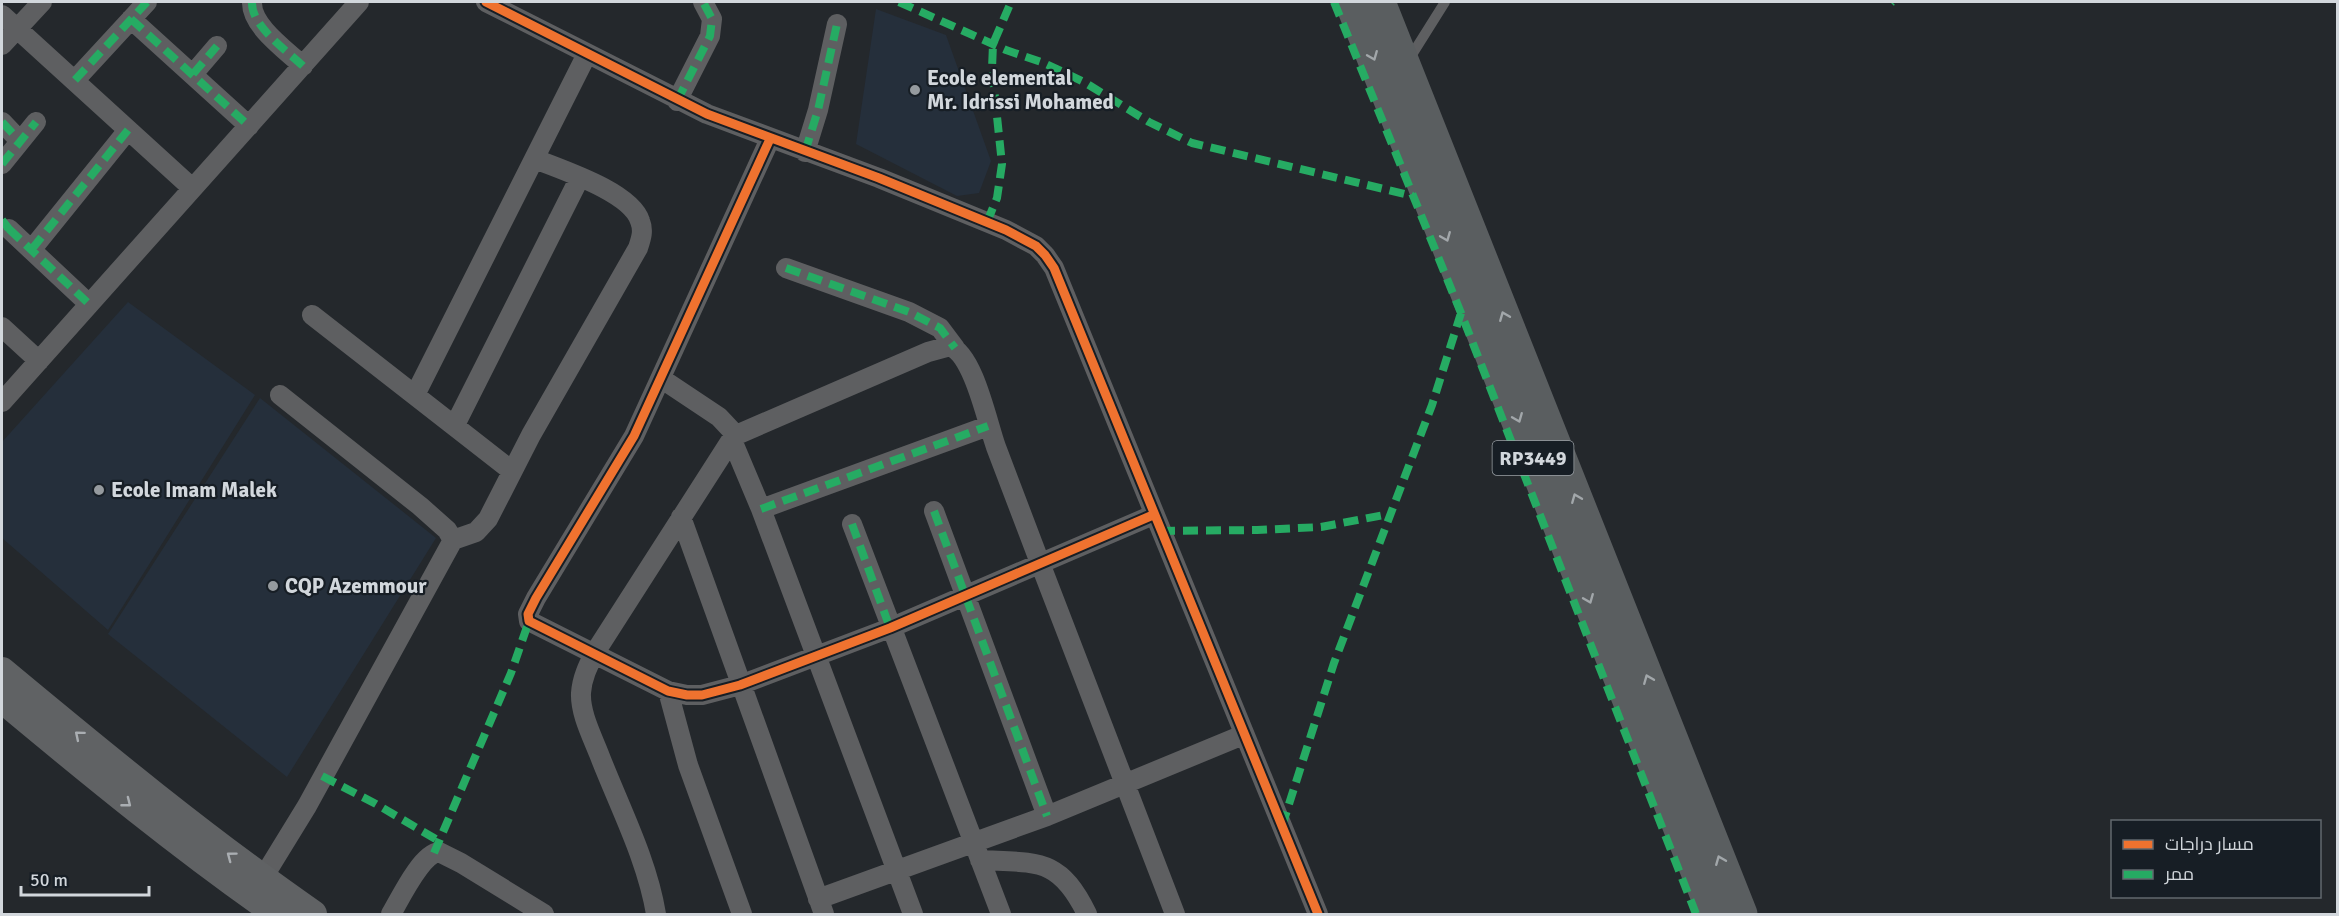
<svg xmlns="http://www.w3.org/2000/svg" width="2339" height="916" font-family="Signika,Cairo,sans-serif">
<rect width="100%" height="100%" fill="#24282c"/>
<!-- built -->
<path fill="#252f3b" d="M876,9L946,35L991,161L979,193L957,196L856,144Z
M128,302L255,395L108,630L2,538V442Z
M260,398L436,538L287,777L108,634Z"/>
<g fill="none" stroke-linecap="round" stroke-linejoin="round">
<!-- lane -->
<path stroke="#5e5f61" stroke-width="10" d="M1408,61L1445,2"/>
<!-- street -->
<path stroke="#5e5f61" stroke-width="20" d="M252,2C251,26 286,50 303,66
M486,2L707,114L879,178L1006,230L1036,246L1045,255L1054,268L1318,914
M2,15L192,188
M131,19L249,126
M2,45L42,2
M193,74L217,46
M75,80L147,2
M677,101L710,36L712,19L703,2
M2,122L20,141
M770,139L634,436L536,598L528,614L529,621L668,691L687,695H702L740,685L890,628L1153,515
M805,152L818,110L837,24
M2,164L36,122
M9,229L89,304
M32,249L128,130
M786,268L909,312L940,328L955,348
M312,315L512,471
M2,327L39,361
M280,395L420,506L447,530L453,540
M415,395L587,54
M2,402L359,2
M455,425L580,177
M734,436L928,352L950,346C974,356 987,422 996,447C1055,603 1115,759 1175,914
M732,440L761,509L913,914
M761,509L988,426
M934,511L1047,816
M681,517L824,914
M852,524L1001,914
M668,691L688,765L742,914
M980,860C1038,863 1059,857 1087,914
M256,889L307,806L453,540L476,532L488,519L531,435L638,248C641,239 644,231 640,221C631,192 562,170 535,159
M818,899L1047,816L1243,735
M391,914C400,899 421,854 439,852L461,863L544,914
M656,914C647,859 619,806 599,754C592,736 580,713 581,693C582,678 588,666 594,654L735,434L719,417L662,379"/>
<!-- secondary -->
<path stroke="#606264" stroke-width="28" d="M2,671C103,755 205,839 313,914
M2,699C92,774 181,847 277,914"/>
<!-- highway -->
<path stroke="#5a5e60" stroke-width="33" d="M1351,2L1714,914
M1379,2L1741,914"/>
<!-- quiet -->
<path stroke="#26ab63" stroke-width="8" stroke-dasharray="15 8" stroke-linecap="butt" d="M252,2C251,26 286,50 303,66
M899,2L1006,50L1044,63L1084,82L1149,122L1192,143L1413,196
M1334,2L1461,313L1696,914
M1891,3L1892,2
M131,19L249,126
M193,74L217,46
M75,80L147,2
M677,101L710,36L712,19L703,2
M2,122L20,141
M805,152L818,110L837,24
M2,164L36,122
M2,220L9,229L2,238
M987,222L997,198L1002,164L992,69L993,44L1011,2
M9,229L89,304
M32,249L128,130
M786,268L909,312L940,328L955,348
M761,509L988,426
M934,511L1047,816
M852,524L890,628
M1160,531L1257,530L1321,527L1389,514
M322,776L376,804L439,841
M1282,826L1334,663L1432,405L1461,313
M434,853L511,673L529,621"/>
<defs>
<path id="cycleway" d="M486,2L707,114L879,178L1006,230L1036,246L1045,255L1054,268L1318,914
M770,139L634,436L536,598L528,614L529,621L668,691L687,695H702L740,685L890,628L1153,515"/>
</defs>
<!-- cycleway casing -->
<use href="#cycleway" stroke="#171e25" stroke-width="13"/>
<!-- cycleway -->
<use href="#cycleway" stroke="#ef722f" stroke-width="9"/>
</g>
<!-- one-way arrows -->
<defs><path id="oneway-chevron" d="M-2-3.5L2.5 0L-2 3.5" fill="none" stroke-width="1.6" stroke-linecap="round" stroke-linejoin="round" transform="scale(1.5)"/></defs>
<g stroke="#a2a7aa">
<use href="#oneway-chevron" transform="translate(1373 56) rotate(68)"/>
<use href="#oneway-chevron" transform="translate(1446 237) rotate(68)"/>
<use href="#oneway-chevron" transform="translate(1504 316) rotate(-112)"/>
<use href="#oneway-chevron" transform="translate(1518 418) rotate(68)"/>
<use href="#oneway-chevron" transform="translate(1576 498) rotate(-112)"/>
<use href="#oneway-chevron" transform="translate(1589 599) rotate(68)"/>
<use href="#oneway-chevron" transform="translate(1648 679) rotate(-112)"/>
<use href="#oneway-chevron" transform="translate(1720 860) rotate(-112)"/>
</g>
<g stroke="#aaaeb2">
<use href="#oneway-chevron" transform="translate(79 735) rotate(-140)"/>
<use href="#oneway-chevron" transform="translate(127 803) rotate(38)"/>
<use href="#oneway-chevron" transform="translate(231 856) rotate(-143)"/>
</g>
<!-- markers -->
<g fill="#959a9e" stroke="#171e25" stroke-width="2">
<circle cx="915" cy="90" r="6"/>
<circle cx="99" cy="490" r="6"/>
<circle cx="273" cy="586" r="6"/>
</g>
<g text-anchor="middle" stroke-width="4.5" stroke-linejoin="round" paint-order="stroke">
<!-- shield labels -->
<rect fill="#171e25" stroke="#9aa0a5" stroke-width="1.5" x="1492.5" y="441" width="81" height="34" rx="4.5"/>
<g font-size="20" font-weight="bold" fill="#d2d7dc">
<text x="1533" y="465">RP3449</text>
</g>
<!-- poi labels -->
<g font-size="21" font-weight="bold" fill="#d2d7dc" stroke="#171e25" text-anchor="start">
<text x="927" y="85">Ecole elemental<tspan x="927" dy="24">Mr. Idrissi Mohamed</tspan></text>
<text x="111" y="497">Ecole Imam Malek</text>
<text x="285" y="593">CQP Azemmour</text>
</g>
</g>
<!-- border -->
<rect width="2339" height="916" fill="none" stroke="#d2d7dc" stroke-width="6"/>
<!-- legend -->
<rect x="2111" y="820" width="210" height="78" fill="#171e25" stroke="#62686e" stroke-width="1.5"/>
<rect x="2123" y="840" width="30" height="9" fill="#ef722f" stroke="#62686e" stroke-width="1.5"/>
<text x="2165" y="850" font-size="18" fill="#d2d7dc">مسار دراجات</text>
<rect x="2123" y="870" width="30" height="9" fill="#26ab63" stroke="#62686e" stroke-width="1.5"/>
<text x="2165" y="880" font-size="18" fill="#d2d7dc">ممر</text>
<!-- scale -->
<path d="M21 886v9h128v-9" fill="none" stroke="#d2d7dc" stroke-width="3"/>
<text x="30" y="886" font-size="18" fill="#d2d7dc" stroke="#171e25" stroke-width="4.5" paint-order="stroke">50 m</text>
</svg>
